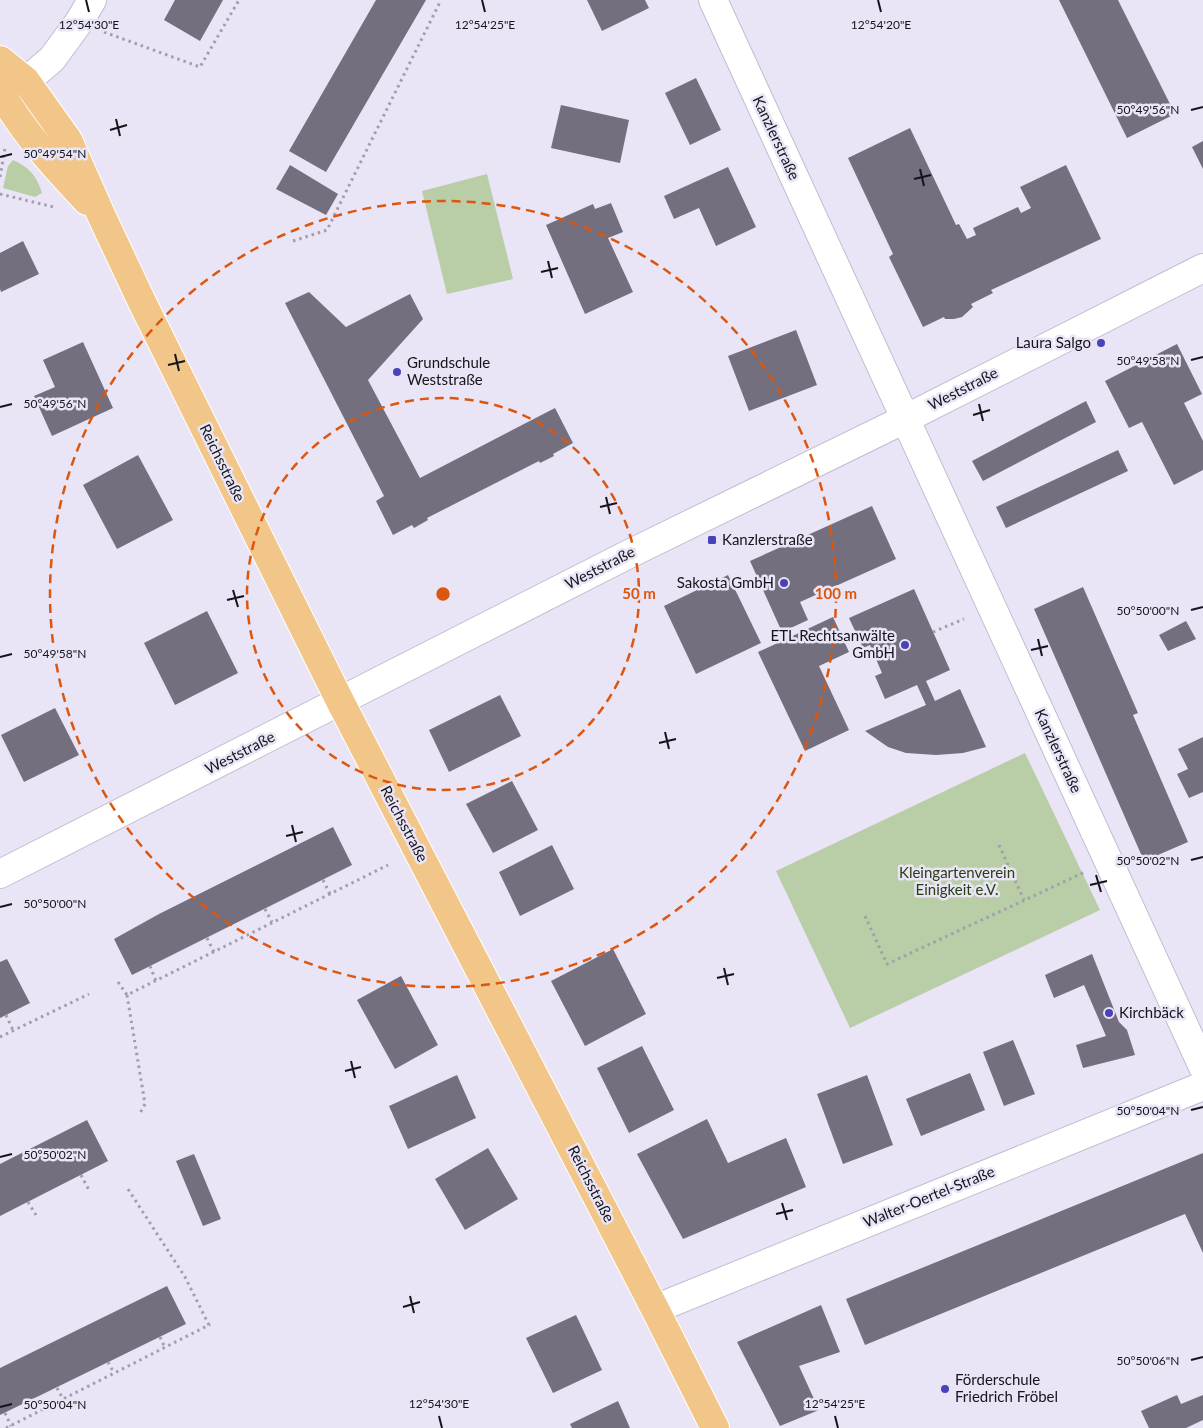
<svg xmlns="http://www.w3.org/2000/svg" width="1203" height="1428" font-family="Lato,sans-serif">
<rect width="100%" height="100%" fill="#e9e4f6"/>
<!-- green -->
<path fill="#b9cda6" d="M13,160C29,167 37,176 42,193L35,197L3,188L8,166Z
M487,174L513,279L447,294L422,191Z
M1025,753L1100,910L850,1028L776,871Z"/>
<!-- building -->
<path fill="#736f7f" d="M175,0H223L200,41L164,20Z
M376,0H426L326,172L289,151Z
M587,0H645L649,8L602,31Z
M1059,0H1118L1175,114L1127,138Z
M696,78L721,130L690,145L665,93Z
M561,105L629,120L620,163L551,148Z
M910,128L956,225L959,224L967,239L976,235L973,228L1018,207L1021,213L1031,208L1020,187L1066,165L1101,239L991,290L993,293L971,304L973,307L962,317L954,319H945L944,317L923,327L889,257L893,254L848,158Z
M1203,141V169L1192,147Z
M290,165L338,194L326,215L276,189Z
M728,167L756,227L716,246L699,208L674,219L664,196Z
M611,203L623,232L608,238L633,292L585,314L546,225L593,204L595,209Z
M23,241L39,274L1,292L0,289V253Z
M309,292L346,327L410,294L423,319L368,380L420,478L555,408L573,443L553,454L554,456L540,463L539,461L427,518L428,520L414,528L412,525L393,535L376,501L384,496L285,303Z
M796,330L817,385L749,411L728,356Z
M83,342L113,408L52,436L34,396L55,387L43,360Z
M1177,344L1202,394L1184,403L1203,441V470L1174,485L1142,422L1129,428L1105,381Z
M1086,401L1096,422L983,481L972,461Z
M1118,450L1128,471L1006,528L996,507Z
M138,455L173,520L117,549L83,485Z
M872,506L896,559L800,602L808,620L782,632L750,561Z
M728,575L761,643L696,674L664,606Z
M1083,587L1138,713L1133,715L1188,842L1144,861L1034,609Z
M914,589L950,670L926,681L935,701L960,689L986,747L963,753L936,755L906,753L888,747L865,731L926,705L917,685L885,699L875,676L882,673L870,645L863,648L849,618Z
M207,611L238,673L175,705L144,643Z
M833,617L849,652L819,666L849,730L805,751L758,652Z
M1186,621L1196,639L1168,651L1159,635Z
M500,695L521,736L449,772L429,730Z
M55,708L79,755L24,782L1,735Z
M1203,737V792L1189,798L1177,774L1188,769L1178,749Z
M512,781L538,830L493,853L466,804Z
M333,827L352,865L132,975L114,939L159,914Z
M552,845L574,889L520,916L499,872Z
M613,949L646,1014L585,1046L551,981Z
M1092,954L1119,1022L1127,1030L1135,1055L1083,1068L1076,1045L1106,1036L1084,985L1054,998L1045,975Z
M7,959L30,1003L0,1018V962Z
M401,976L438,1045L395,1069L357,1000Z
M1013,1040L1035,1094L1004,1106L983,1052Z
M642,1046L674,1110L629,1133L597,1068Z
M970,1073L985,1110L921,1136L906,1099Z
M457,1075L476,1118L408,1149L389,1106Z
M867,1075L893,1145L843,1164L817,1094Z
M707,1119L728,1163L786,1138L806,1187L683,1239L637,1154Z
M87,1120L108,1161L0,1216V1164Z
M488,1148L518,1199L465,1230L435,1179Z
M1203,1153V1253L1185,1214L865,1345L846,1299Z
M194,1154L221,1219L203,1226L176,1161Z
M167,1286L186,1324L0,1415V1368Z
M821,1305L840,1352L799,1366L819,1410L780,1426L737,1342Z
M576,1315L602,1370L553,1393L526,1338Z
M1177,1395L1181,1404L1203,1395V1420L1186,1428H1149L1141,1411Z
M618,1401L630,1428H572L570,1424Z"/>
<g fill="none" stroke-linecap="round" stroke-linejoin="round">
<defs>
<path id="minor" d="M713,0L1203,1067
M26,81L52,59L79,22L92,0
M0,874L629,554L905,419L1203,268
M655,1309L1203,1086"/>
<path id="major" d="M0,60L26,81L68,140L102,217L142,302L340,701L655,1309L715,1428
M0,91C23,132 55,167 87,201"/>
</defs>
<!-- minor casing -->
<use href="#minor" stroke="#c2bdcf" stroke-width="30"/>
<!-- major casing -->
<use href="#major" stroke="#fff" stroke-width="30"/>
<!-- path -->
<path stroke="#a29eac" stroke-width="3" stroke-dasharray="2.5 4" stroke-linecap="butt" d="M104,32L200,67L239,0
M0,177L5,148
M0,194L54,207
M293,241L327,230L441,0
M933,632L964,619
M999,845L1024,900
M323,880L330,894
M265,909L272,922
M865,916L887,964L1085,872
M207,938L214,952
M150,966L156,981
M118,982L127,995L388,865
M127,995L145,1104L139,1115
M6,1015L13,1030
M0,1037L89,994
M81,1175L90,1192
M28,1202L36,1215
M160,1337L165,1348
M108,1362L114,1373
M57,1388L63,1399
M5,1413L11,1426
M6,1428L209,1325L185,1277L126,1186"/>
<!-- minor -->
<use href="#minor" stroke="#fff" stroke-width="28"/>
<!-- major -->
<use href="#major" stroke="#f2c689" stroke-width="28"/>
</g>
<!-- ticks -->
<path fill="none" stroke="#15141a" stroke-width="2" d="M86,0L89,12M482,0L485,12M878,0L881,12M1191,110L1203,107M116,119L120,136M110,130L127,125M0,157L12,154M920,169L924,186M914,179L931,175M548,261L552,278M541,272L558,268M175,354L179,371M1191,360L1203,357M168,365L185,361M979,404L983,421M0,407L12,404M973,415L990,410M606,497L610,514M600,507L617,503M233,590L238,607M227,600L244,596M1191,610L1203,607M1038,639L1042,656M1031,650L1048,646M0,657L12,654M665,732L669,749M659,743L676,739M292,825L296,842M286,836L303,832M1191,860L1203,857M1096,875L1101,892M1090,885L1107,881M0,907L12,904M724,968L728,985M717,978L734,974M351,1061L355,1078M345,1071L361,1067M1191,1110L1203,1107M0,1157L12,1154M782,1203L787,1220M776,1214L793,1210M410,1296L414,1313M403,1307L420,1302M1191,1360L1203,1357M0,1407L12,1404M439,1416L442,1428M835,1416L838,1428"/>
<!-- distance rings -->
<g fill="none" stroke="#dd560d" stroke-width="2.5" stroke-dasharray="9 6">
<circle cx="443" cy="594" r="196"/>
<circle cx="443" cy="594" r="393"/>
</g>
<!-- markers -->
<g fill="#4a42b9" stroke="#e9e4f6" stroke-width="2">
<circle cx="1101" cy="343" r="5"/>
<circle cx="397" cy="372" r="5"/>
<rect x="707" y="535" width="10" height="10" rx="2.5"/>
<circle cx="784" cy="583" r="5"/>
<circle cx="905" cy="645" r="5"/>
<circle cx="1109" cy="1013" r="5"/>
<circle cx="945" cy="1389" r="5"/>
</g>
<g text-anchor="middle" stroke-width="5" stroke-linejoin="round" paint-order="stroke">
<!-- street labels -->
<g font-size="15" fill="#15141a" stroke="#e9e4f6">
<text transform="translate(776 138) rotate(65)" y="5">Kanzlerstraße</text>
<text transform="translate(963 389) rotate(-27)" y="5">Weststraße</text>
<text transform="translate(222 463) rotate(64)" y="5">Reichsstraße</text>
<text transform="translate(600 568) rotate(-27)" y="5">Weststraße</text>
<text transform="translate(1058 751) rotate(65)" y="5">Kanzlerstraße</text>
<text transform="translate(240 753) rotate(-27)" y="5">Weststraße</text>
<text transform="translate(404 824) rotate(62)" y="5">Reichsstraße</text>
<text transform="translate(591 1184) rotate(63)" y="5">Reichsstraße</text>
<text transform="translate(929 1197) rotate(-22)" y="5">Walter-Oertel-Straße</text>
</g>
<!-- poi labels -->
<g font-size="15" fill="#15141a" stroke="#e9e4f6" text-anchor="start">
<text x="1091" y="348" text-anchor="end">Laura Salgo</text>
<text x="407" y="368">Grundschule<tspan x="407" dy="17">Weststraße</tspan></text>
<text x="722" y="545">Kanzlerstraße</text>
<text x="774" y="588" text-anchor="end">Sakosta GmbH</text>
<text x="895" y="641" text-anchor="end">ETL Rechtsanwälte<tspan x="895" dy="17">GmbH</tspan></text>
<text x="1119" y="1018">Kirchbäck</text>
<text x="955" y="1385">Förderschule<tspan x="955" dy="17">Friedrich Fröbel</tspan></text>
</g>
<!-- park labels -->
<g font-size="15" fill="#2a3e0f" stroke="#e9e4f6">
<text x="957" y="878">Kleingartenverein<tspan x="957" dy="17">Einigkeit e.V.</tspan></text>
</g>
</g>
<g font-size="12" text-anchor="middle" fill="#15141a" stroke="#e9e4f6" stroke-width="5" stroke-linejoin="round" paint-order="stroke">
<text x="89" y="29">12°54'30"E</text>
<text x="485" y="29">12°54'25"E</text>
<text x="881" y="29">12°54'20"E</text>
<text x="1148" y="114">50°49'56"N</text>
<text x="55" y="158">50°49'54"N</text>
<text x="1148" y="365">50°49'58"N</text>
<text x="55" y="408">50°49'56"N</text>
<text x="1148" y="615">50°50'00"N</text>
<text x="55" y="658">50°49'58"N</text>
<text x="1148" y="865">50°50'02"N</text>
<text x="55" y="908">50°50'00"N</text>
<text x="1148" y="1115">50°50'04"N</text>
<text x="55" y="1159">50°50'02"N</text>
<text x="1148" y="1365">50°50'06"N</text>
<text x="439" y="1408">12°54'30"E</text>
<text x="835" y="1408">12°54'25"E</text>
<text x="55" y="1409">50°50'04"N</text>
</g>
<circle cx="443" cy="594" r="8" fill="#dd560d" stroke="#e9e4f6" stroke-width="2.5"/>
<g font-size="15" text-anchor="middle" font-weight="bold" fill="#dd560d" stroke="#e9e4f6" stroke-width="5" stroke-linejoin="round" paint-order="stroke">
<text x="639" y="599">50 m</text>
<text x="836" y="599">100 m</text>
</g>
</svg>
